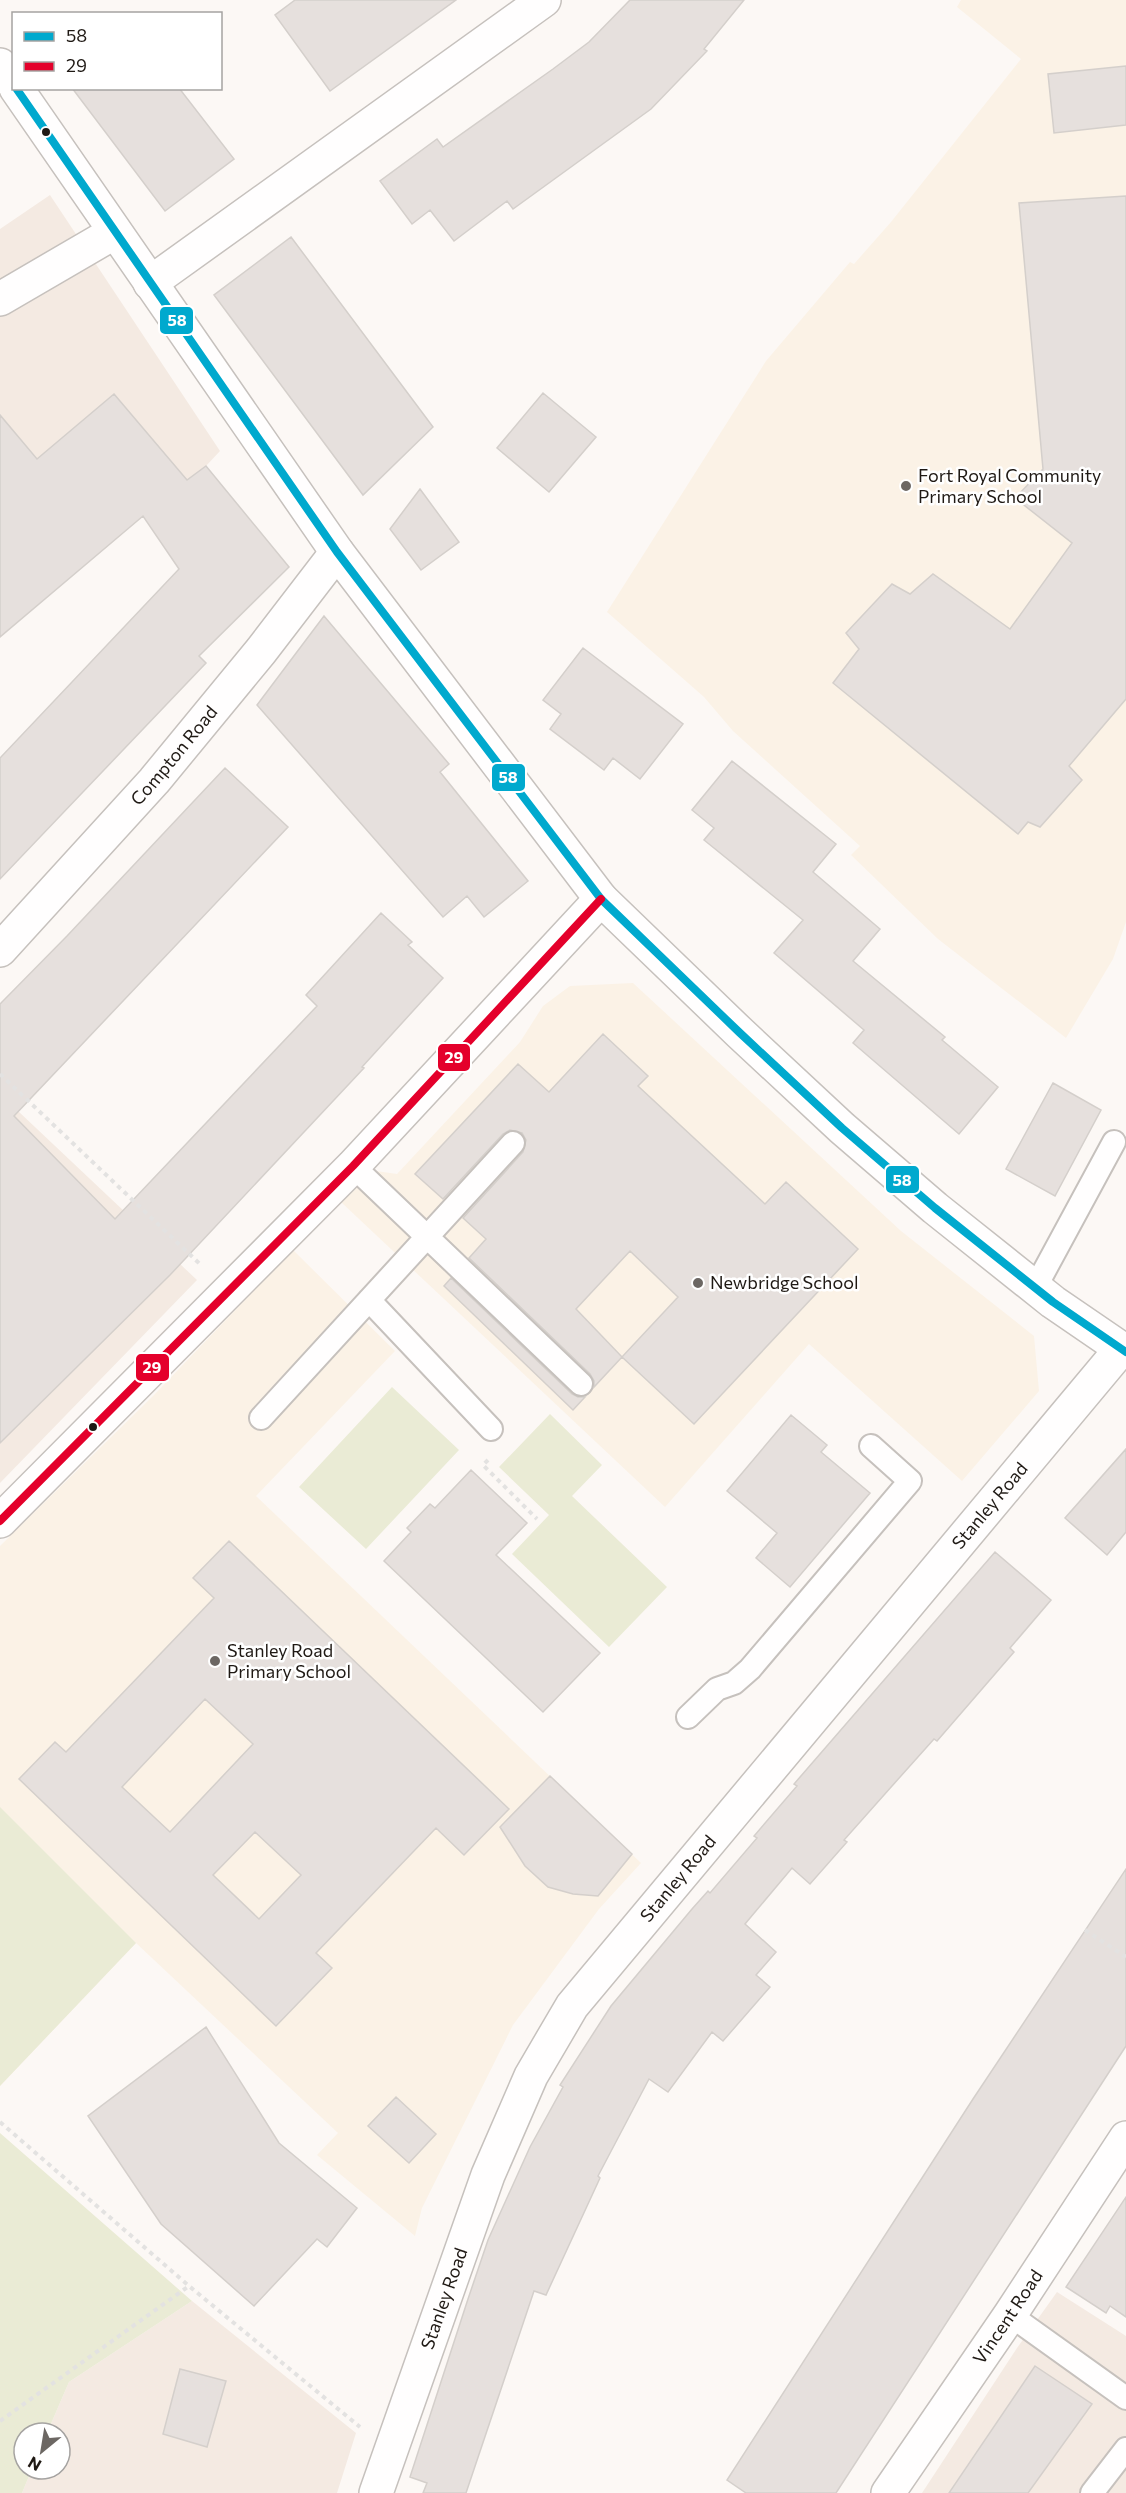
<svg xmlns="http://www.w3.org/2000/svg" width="1126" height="2493" font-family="Commissioner,sans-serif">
<rect width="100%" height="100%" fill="#fcf8f5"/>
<!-- built -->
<path fill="#f4eae2" d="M50,195L220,451L206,466L166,497L0,637V229Z
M0,1094L197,1280L0,1483Z
M1057,2292L1126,2336V2493H922L1017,2348Z
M192,2301L356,2433L337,2493H22L32,2469H60V2433H47L69,2382Z"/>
<!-- education -->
<path fill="#fbf2e6" d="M961,0H1126V922L1113,959L1066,1038L938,939L851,855L860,846L733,731L704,697L607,612L766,361L850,262L854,264L891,222L1021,59L957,7Z
M633,983L901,1231L1034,1336L1039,1391L962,1481L809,1344L665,1507L341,1202L376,1171L397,1174L520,1042L543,1006L570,986Z
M293,1250L395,1351L256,1496L641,1863L599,1909L513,2025L422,2208L415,2236L317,2155L338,2133L136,1943L0,2086V1546L154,1395Z"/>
<!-- green -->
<path fill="#eaebd5" d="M392,1387L459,1450L366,1549L299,1487Z
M550,1414L602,1465L572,1496L667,1587L609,1647L512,1554L549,1515L499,1467Z
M0,1807L136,1943L0,2086Z
M0,2133L192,2301L69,2382L47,2433H24V2469H32L22,2493H0Z"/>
<!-- building -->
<path fill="#e6e0dd" stroke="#d4cfcb" stroke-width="1.5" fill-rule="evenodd" d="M295,0H456L330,91L275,15Z
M630,0H744L704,49L707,51L651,109L513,209L507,201L454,241L430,210L412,224L380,181L437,139L443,147L553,69L589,42Z
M1126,66V125L1054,133L1048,74Z
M72,88H179L234,159L165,211Z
M1126,196V699L1069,766L1082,780L1040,827L1028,822L1018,834L833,683L859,649L846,633L892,584L910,594L933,574L1010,629L1072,543L1015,498L1043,469L1019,203Z
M291,237L433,427L363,495L214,295Z
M543,393L596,437L549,492L497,448Z
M114,394L187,480L206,466L289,567L199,656L206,663L0,879V758L179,569L143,516L0,637V415L37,459Z
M420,489L459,542L421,570L390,529Z
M324,616L449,764L440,772L528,881L484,917L467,896L443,917L257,705Z
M583,648L683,724L640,779L613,758L604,770L550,729L561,714L543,700Z
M732,761L836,844L813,872L880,929L853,961L945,1037L942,1040L998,1087L959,1134L853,1043L864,1030L774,953L803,920L704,840L714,828L692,810Z
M225,768L288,827L14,1116L115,1219L317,1006L306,995L381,913L412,942L408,945L443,978L362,1067L364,1068L170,1275L0,1443V1004L67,936Z
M603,1034L648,1076L638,1086L765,1204L786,1182L858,1249L694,1424L622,1357L594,1387V1381L590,1374L469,1258L486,1239L463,1218L523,1152L526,1140L522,1133L510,1130L503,1134L443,1199L415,1174L518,1064L549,1092ZM630,1251L678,1297L622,1357L576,1309Z
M1053,1083L1101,1110L1055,1196L1006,1169Z
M451,1278L572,1394L578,1397H585L573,1410L444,1286Z
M791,1415L827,1445L821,1452L870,1493L790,1587L756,1558L777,1533L727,1491Z
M1126,1449V1532L1107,1555L1065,1518Z
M471,1470L527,1523L496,1555L600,1653L543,1712L384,1561L411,1532L407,1528L430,1504L435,1508Z
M229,1541L509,1809L464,1855L436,1828L316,1953L332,1968L276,2026L19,1779L55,1742L66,1752L214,1598L193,1578ZM205,1699L253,1744L170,1832L122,1787ZM255,1832L301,1875L259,1919L213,1875Z
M995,1552L1051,1600L1010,1648L1014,1652L937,1741L934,1739L892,1786L844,1840L847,1842L810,1884L792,1868L745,1924L776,1952L756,1975L770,1987L723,2041L712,2032L668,2092L649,2079L598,2176L600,2178L546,2295L534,2291L466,2493H423L427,2483L410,2477L468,2299L488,2240L530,2147L563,2087L560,2085L611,2006L692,1909L708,1891L710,1893L757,1838L754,1836L797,1786L794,1784Z
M550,1776L632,1854L598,1896L573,1894L548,1887L525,1866L500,1827Z
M1126,1869V2046L836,2493H746L727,2480L973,2099Z
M206,2027L279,2143L357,2208L327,2247L317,2239L254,2306L161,2224L88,2116Z
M396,2097L436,2134L409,2163L368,2126Z
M1126,2197V2317L1110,2306L1106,2313L1066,2287Z
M1035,2366L1092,2404L1028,2493H949Z
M180,2369L226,2381L207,2447L163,2434Z"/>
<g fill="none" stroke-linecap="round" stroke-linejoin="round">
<defs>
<path id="service" d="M353,1166L581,1384
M1035,1288L1114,1142
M369,1300L491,1429
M261,1418L513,1143
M688,1717L717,1689L734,1683L750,1669L910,1481L871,1446
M1010,2315L1126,2398
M1092,2493L1126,2449"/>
<g id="minor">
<path d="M150,283L544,0"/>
<path d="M0,299L115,232"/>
<path id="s1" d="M0,950L154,781L261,651L337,552"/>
<path id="s2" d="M376,2493L488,2175L531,2076L572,2006L1121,1349"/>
<path id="s3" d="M888,2493L1010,2315L1126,2138"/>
</g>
<path id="tertiary" d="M601,899L740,1033L842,1128L935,1208L1053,1302L1126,1352"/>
<path id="secondary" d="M0,65L14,84
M0,1521L353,1166L601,899L337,552L16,88"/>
</defs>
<!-- service casing -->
<use href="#service" stroke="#c6c1bd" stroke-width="26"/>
<!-- minor casing -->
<use href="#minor" stroke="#c6c1bd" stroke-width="36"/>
<!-- tertiary casing -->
<use href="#tertiary" stroke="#c6c1bd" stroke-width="36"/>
<!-- secondary casing -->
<use href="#secondary" stroke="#c6c1bd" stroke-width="36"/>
<!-- path -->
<path stroke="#e3e2e1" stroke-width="4" stroke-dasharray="4.5 4.5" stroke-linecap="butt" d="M0,1074L202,1266
M488,1460L483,1465L537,1519
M1085,1930L1126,1957
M0,2122L189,2286
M0,2421L189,2286L360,2427"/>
<!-- service -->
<use href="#service" stroke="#fffefe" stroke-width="22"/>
<!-- minor -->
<use href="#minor" stroke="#fffefe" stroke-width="33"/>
<!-- tertiary -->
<use href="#tertiary" stroke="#fffefe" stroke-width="33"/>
<!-- secondary -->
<use href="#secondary" stroke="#fffefe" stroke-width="33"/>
<defs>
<path id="bus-1" d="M16,88L337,552L601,899L740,1033L842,1128L935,1208L1053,1302L1126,1352"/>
<path id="bus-2" d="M0,1521L353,1166L601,899"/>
</defs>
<!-- bus-1 casing -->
<use href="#bus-1" stroke="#fff" stroke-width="12"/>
<!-- bus-2 casing -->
<use href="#bus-2" stroke="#fff" stroke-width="12"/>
<!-- bus-1 -->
<use href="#bus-1" stroke="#00a9ce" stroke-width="8"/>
<!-- bus-2 -->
<use href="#bus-2" stroke="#e4002b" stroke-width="8"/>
</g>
<!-- markers -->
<g fill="#1f1914" stroke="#fff" stroke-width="2">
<circle cx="46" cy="132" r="5"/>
<circle cx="93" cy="1427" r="5"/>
</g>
<g fill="#6c6763" stroke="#fff" stroke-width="2">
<circle cx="906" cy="486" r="6"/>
<circle cx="698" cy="1283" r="6"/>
<circle cx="215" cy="1661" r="6"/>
</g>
<g text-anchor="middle" stroke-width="5" stroke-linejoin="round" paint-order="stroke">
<!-- poi labels -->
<g font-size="18" fill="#1f1914" stroke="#fff" text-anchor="start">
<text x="918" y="482">Fort Royal Community<tspan x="918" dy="21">Primary School</tspan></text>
<text x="710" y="1289">Newbridge School</text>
<text x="227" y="1657">Stanley Road<tspan x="227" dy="21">Primary School</tspan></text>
</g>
<!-- street labels -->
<g font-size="18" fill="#1f1914" stroke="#fff">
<text dy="6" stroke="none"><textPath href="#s1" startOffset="261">Compton Road</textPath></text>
<text dy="6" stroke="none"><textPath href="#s2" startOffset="1178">Stanley Road</textPath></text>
<text dy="6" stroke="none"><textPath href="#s2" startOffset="692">Stanley Road</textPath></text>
<text dy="6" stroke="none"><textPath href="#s2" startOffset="206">Stanley Road</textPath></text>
<text dy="6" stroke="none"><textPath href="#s3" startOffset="213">Vincent Road</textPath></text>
</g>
</g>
<g stroke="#fff" stroke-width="2">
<rect x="159" y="306" width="35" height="29" rx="6" fill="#00a9ce"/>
<rect x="491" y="763" width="35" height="29" rx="6" fill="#00a9ce"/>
<rect x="437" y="1043" width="34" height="29" rx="6" fill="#e4002b"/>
<rect x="885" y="1165" width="35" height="29" rx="6" fill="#00a9ce"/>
<rect x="135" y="1353" width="35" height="29" rx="6" fill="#e4002b"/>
</g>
<g font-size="16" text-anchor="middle" font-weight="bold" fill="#fff">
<text x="177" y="326">58</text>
<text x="508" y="783">58</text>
<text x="454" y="1063">29</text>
<text x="902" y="1186">58</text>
<text x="152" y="1373">29</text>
</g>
<!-- legend -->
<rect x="12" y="12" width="210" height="78" fill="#ffffff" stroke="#a5a3a1" stroke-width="1.5"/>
<rect x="24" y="32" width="30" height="9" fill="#00a9ce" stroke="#a5a3a1" stroke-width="1.5"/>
<text x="66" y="42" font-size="18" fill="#1f1914">58</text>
<rect x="24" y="62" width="30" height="9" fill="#e4002b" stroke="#a5a3a1" stroke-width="1.5"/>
<text x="66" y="72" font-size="18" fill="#1f1914">29</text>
<!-- north arrow -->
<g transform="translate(42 2451) rotate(210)"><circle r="28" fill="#ffffff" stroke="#a5a3a1" stroke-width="1.5"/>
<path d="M0-4.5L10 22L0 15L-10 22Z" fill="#6c6763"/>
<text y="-9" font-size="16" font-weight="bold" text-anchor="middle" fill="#1f1914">N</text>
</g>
</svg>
